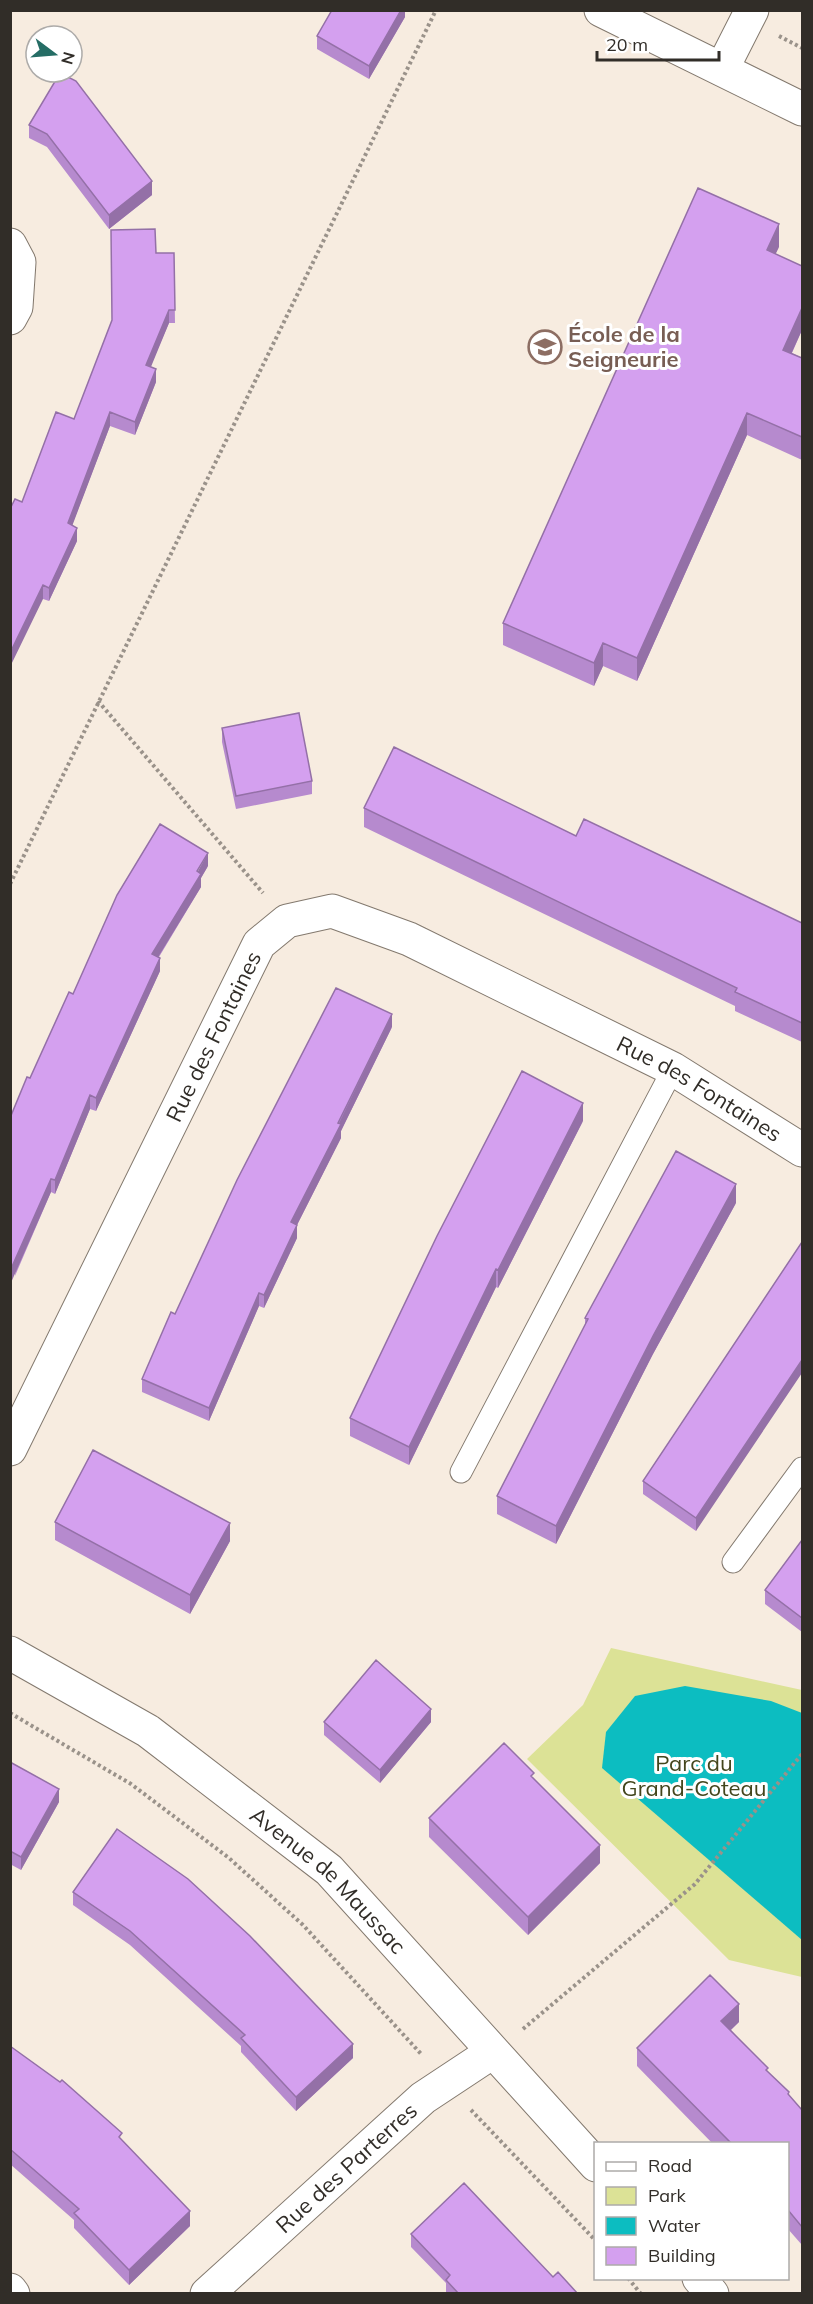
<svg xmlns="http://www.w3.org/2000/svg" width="813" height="2304" font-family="Mulish,sans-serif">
<rect width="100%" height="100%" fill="#f7ece0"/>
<!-- green -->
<path fill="#dce296" d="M611,1648L802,1690V1977L729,1960L527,1759L583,1705Z"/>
<!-- water -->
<path fill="#0cbdc1" d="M685,1686L771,1701L802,1713V1940L602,1768L606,1732L635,1696Z"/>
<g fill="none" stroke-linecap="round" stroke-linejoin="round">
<defs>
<path id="service" d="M461,1472L673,1069
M733,1562L802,1468"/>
<g id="minor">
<path d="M601,10L802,109"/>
<path d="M722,69L752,10"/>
<path d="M10,245L19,262L16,307L10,318"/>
<path id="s1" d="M10,1449L259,944L287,921L332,911L409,939L673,1069L802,1150"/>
<path id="s2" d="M10,1653L148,1731L329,1870L596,2165"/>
<path d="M699,2278L712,2294"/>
<path d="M10,2290L13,2294"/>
<path id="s3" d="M207,2294L423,2098L491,2053"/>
</g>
</defs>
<!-- service casing -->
<use href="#service" stroke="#83796e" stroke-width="23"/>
<!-- minor casing -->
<use href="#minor" stroke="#83796e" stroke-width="35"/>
<!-- path -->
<path stroke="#9a928a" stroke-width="4" stroke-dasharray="3 3" stroke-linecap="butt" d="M779,36L802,48
M98,701L263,893
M10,884L436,10
M10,1713L131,1784L229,1858L303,1925L422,2055
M523,2029L695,1884L802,1754
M471,2110L596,2241
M628,2278L641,2294"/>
<!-- service -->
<use href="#service" stroke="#fff" stroke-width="21"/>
<!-- minor -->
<use href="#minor" stroke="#fff" stroke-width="33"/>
</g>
<!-- wall -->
<path fill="#b68ace" d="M405,10V17L369,79L317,49V36Z
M60,73L152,195L109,229L47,147L29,138V125Z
M779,247L775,254L802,266V330L792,353L802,358V460L747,435L637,681L603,666L594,686L503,645V623Z
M156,253H174L175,323H169L150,367L156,382L135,435L110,426L72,525L77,541L49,601L43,599L22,502L74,419Z
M222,728L312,781V794L236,809L222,742Z
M364,808L802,923V1042L735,1011V1006L364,827Z
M208,866L201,878V887L159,957L160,971L96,1111L90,1109L55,1194L51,1192L15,1276L30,1078L73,994Z
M392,1027L341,1131V1138L297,1225V1238L264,1308L259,1306L209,1421L142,1392V1379L175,1314Z
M583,1121L498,1288L496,1287L409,1465L350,1436V1418Z
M736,1203L653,1354L556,1544L497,1514V1496L585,1326V1318Z
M802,1242L696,1531L643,1494V1481Z
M55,1522L230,1541L190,1614L55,1540Z
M802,1540V1632L765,1604V1590Z
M324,1722H431L380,1783L324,1735Z
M10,1762L59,1802L21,1870L10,1864Z
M534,1779L600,1863L528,1935L429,1837V1818Z
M73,1892L353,2058L296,2111L241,2052V2046L130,1945L73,1905Z
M739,2022L731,2030L802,2110V2245L788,2229V2144H713L637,2066V2048Z
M10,2046L60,2082L122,2140L190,2226L129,2285L74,2228V2220L10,2164Z
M411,2234L553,2277L578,2294H446V2283L411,2247Z"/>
<!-- shaded-wall -->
<path fill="#9470a7" d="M401,10H405V17L369,79V66Z
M152,181V195L109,229V215Z
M779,224V247L767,272V250Z
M802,308V330L783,372V350Z
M169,310V323L146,379V365Z
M156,369V382L135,435V422Z
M110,412V426L68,537V523Z
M747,413V435L637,681V658Z
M77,528V541L49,601V588Z
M43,585V599L10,667V653Z
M603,643V666L594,686V663Z
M208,853V866L201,878V887L152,967V954Z
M160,958V971L96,1111V1098Z
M392,1014V1027L341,1131V1138L297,1225V1238L264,1308V1295L291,1222Z
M90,1095V1109L55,1194V1180Z
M583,1103V1121L498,1288V1270Z
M51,1179V1192L10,1285V1271Z
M736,1184V1203L653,1354L556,1544V1526L653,1336Z
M496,1269V1287L409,1465V1447Z
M259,1293V1306L209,1421V1408Z
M802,1360V1373L696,1531V1518Z
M230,1523V1541L190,1614V1595Z
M431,1709V1722L380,1783V1770Z
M59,1789V1802L21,1870V1857Z
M600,1845V1863L528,1935V1917Z
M739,2004V2022L721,2039V2021Z
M353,2044V2058L296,2111V2097Z
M190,2211V2226L129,2285V2270Z"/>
<!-- building -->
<path fill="#d4a0ef" stroke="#9470a7" stroke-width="1.5" d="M332,10H401L369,66L317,36Z
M60,73L76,81L152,181L109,215L47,134L29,125Z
M698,188L779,224L767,250L802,266V308L783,350L802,358V437L747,413L637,658L603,643L594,663L503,623Z
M155,229L156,253H174L175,310H169L146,365L156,369L135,422L110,412L68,523L77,528L49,588L43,585L10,653V509L15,499L22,502L56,412L74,419L112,320L111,230Z
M299,713L312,781L236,796L222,728Z
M394,747L576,836L584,819L802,923V1023L735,992L737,988L364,808Z
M160,824L208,853L197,871L201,874L152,954L160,958L96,1098L90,1095L55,1180L51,1179L10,1271V1118L27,1077L30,1078L69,992L73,994L117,895Z
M336,988L392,1014L338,1123L341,1124L291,1222L297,1225L264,1295L259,1293L209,1408L142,1379L171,1312L175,1314L237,1180Z
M522,1071L583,1103L498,1270L496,1269L409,1447L350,1418L437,1236Z
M676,1151L736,1184L653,1336L556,1526L497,1496L588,1319L585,1318Z
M802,1242V1360L696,1518L643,1481Z
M93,1450L230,1523L190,1595L55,1522Z
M802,1540V1618L765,1590Z
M376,1660L431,1709L380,1770L324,1722Z
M504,1743L534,1773L531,1776L600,1845L528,1917L429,1818Z
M10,1762L59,1789L21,1857L10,1851Z
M117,1829L188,1879L250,1936L353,2044L296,2097L241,2038L245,2035L130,1931L73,1892Z
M710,1975L739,2004L721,2021L768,2068L766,2070L789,2092L788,2094L802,2110V2227L788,2210V2144H732L637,2048Z
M10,2046L60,2082L62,2080L122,2133L119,2137L190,2211L129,2270L74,2213L79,2209L10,2149Z
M464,2183L553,2277L558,2272L578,2294H459L446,2280L450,2275L411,2234Z"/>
<!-- icons -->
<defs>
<symbol id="school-ring" viewBox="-11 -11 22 22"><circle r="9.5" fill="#fff" stroke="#8d6e63" stroke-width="1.5"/><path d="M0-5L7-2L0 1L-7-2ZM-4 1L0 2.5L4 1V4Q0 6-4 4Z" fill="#8d6e63"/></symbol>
</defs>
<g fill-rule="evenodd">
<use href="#school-ring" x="526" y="328" width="38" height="38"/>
</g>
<g text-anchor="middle" stroke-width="6" stroke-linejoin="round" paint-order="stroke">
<!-- education labels -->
<g font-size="22" font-weight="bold" fill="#785e54" stroke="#fff" text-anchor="start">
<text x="568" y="342">École de la<tspan x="568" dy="25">Seigneurie</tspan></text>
</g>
<!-- street labels -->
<g font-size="22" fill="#312d28" stroke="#fff">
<text dy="8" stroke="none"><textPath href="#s1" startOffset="460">Rue des Fontaines</textPath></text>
<text dy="8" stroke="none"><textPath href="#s1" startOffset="1054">Rue des Fontaines</textPath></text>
<text dy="8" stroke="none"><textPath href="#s2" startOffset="393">Avenue de Maussac</textPath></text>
<text dy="8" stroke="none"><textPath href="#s3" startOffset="188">Rue des Parterres</textPath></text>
</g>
<!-- park labels -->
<g font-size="22" fill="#43461d" stroke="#fff">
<text x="694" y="1771">Parc du<tspan x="694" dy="25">Grand-Coteau</tspan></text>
</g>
</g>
<!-- border -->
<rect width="813" height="2304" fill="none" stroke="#312d28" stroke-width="24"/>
<!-- legend -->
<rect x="594" y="2142" width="195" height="138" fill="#ffffff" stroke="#adaba9" stroke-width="1.5"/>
<rect x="606" y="2162" width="30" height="9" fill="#ffffff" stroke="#adaba9" stroke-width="1.5"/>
<text x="648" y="2172" font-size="18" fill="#312d28">Road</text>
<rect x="606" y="2187" width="30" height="18" fill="#dce296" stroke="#adaba9" stroke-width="1.5"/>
<text x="648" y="2202" font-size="18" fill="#312d28">Park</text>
<rect x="606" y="2217" width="30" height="18" fill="#0cbdc1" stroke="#adaba9" stroke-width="1.5"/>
<text x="648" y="2232" font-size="18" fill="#312d28">Water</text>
<rect x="606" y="2247" width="30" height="18" fill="#d4a0ef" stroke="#adaba9" stroke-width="1.5"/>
<text x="648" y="2262" font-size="18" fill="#312d28">Building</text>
<!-- north arrow -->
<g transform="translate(54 54) rotate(106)"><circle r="28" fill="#ffffff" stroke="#adaba9" stroke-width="1.5"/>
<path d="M0-4.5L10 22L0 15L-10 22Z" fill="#256d65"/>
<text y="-9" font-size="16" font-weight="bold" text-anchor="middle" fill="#312d28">N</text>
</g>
<!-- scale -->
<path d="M597 51v9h122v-9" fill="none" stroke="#312d28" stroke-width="3"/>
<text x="606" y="51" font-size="18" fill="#312d28" stroke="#ffffff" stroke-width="4.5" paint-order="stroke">20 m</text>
</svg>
